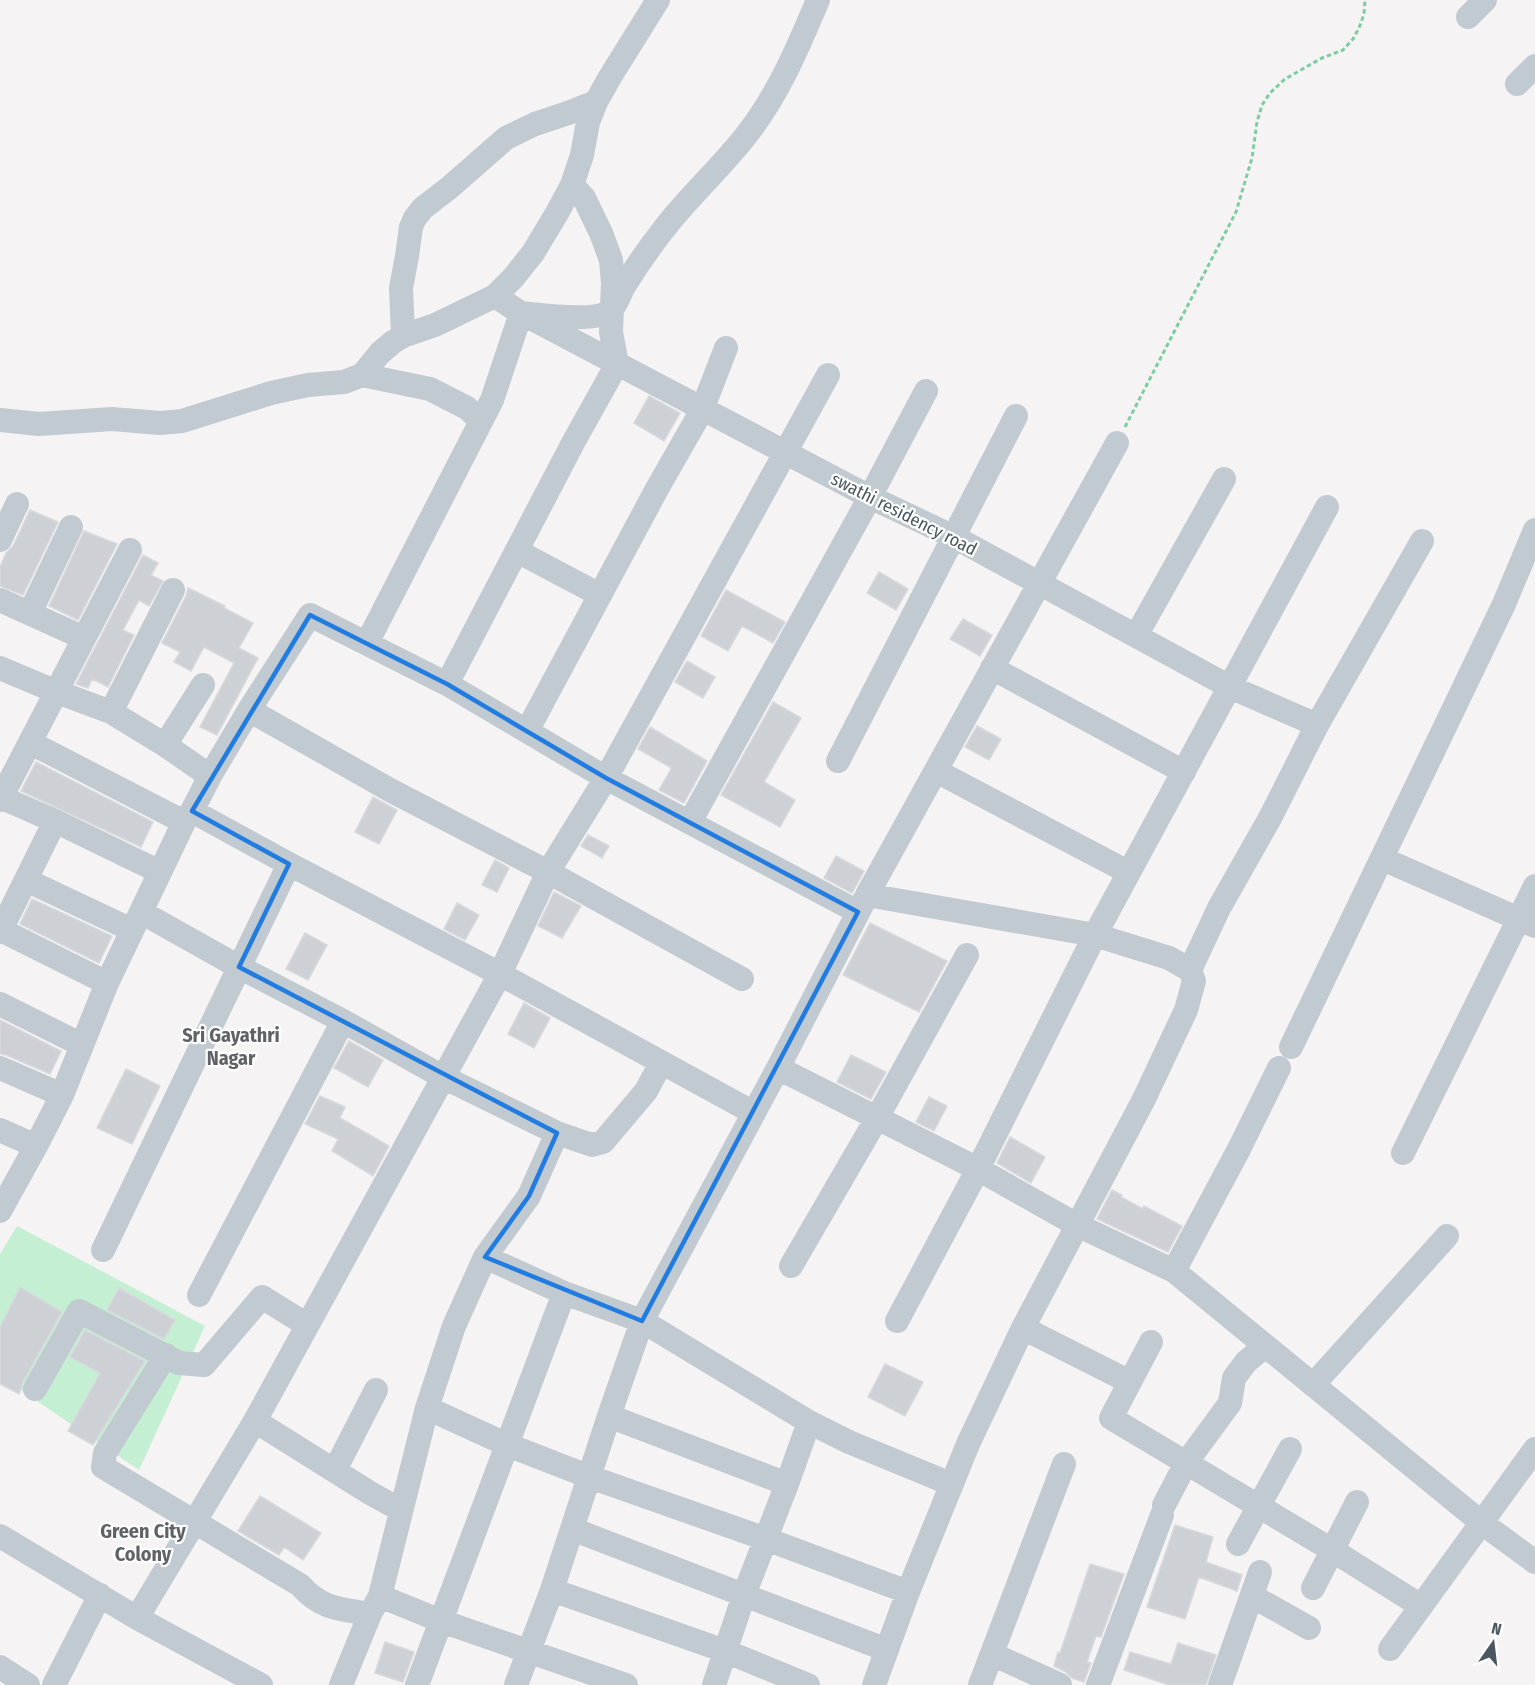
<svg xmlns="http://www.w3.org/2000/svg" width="1535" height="1685" font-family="'Fira Sans Condensed',sans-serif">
<rect width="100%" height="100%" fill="#f5f3f3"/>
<!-- green -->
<path fill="#c4efd3" d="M17,1226L205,1326L139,1470L0,1376V1254Z"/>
<!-- building -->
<path fill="#cdd0d5" stroke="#d7d9dd" stroke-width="1.5" d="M649,396L680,413L664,441L634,423Z
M30,510L58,522L23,595L0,586V567L6,553L13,546Z
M84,531L117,544L78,620L49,606Z
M143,555L158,563L151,575L163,581L149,606L139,600L123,630L134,635L108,687L92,679L88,688L76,684Z
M879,572L908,589L896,610L867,593Z
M188,588L225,606L224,608L253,623L239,648L258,658L217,735L200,727L234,663L204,647L191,671L174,662L180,652L162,643L186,596Z
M726,590L785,622L773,643L742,626L728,651L701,636Z
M963,619L992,635L980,656L950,639Z
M687,661L715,677L703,698L675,682Z
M773,702L801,718L764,782L795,800L780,827L721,795Z
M977,726L1001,739L989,760L965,747Z
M650,727L707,761L684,803L659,790L671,769L670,767L638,749Z
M36,762L153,822L141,847L21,791Z
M373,797L397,810L379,844L355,832Z
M588,835L609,846L602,858L581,846Z
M836,856L864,871L852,893L824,878Z
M495,860L509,868L497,892L482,885Z
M554,892L581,906L562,938L538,926Z
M32,899L112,936L99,963L20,924Z
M457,903L479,915L465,940L444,929Z
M870,923L947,961L919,1012L843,975Z
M305,933L327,945L308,980L286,969Z
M524,1003L550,1018L534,1048L508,1034Z
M0,1020L61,1051L50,1074L6,1055L0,1054Z
M349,1041L383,1060L368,1087L334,1068Z
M851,1055L886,1072L871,1099L837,1082Z
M126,1069L160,1086L132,1144L97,1128Z
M320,1096L345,1107L340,1118L389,1146L373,1176L332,1151L338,1139L305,1124Z
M929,1097L947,1106L934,1131L916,1122Z
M1010,1137L1045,1157L1031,1183L997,1163Z
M1112,1190L1122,1195L1121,1197L1143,1209L1144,1206L1182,1226L1168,1252L1097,1219Z
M20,1287L62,1312L23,1382L19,1394L0,1384V1327Z
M119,1288L175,1320L164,1339L107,1310Z
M85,1330L145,1361L93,1445L68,1431L100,1373L70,1357Z
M885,1364L923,1382L905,1416L868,1397Z
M260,1496L321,1533L303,1560L284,1547L279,1555L238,1531Z
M1175,1525L1213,1537L1206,1562L1242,1575L1237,1591L1199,1577L1185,1619L1147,1607Z
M1090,1564L1124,1574L1101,1637L1096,1636L1087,1662L1091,1663L1084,1682L1072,1678L1066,1672L1054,1666L1058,1652L1060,1653Z
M385,1642L414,1652L403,1682L375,1673Z
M1178,1643L1216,1655L1206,1685H1169L1124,1670L1130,1652L1171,1664Z"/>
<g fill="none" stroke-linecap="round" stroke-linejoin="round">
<!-- path -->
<path stroke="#7ccda2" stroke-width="3" stroke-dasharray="4.5 3" stroke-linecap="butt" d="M1125,427L1236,212L1252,158L1257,122L1262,105L1270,93L1285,79L1322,58L1343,50L1353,39L1359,28L1364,14L1365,0"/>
<!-- minor -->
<path stroke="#c1cad1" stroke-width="24" d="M1468,17L1485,0
M1517,84L1535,66
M495,296L521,313L870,497L954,537L1230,687L1317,725
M403,336L401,288L407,256L411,227L415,218L423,208L449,188L506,138L535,124L568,113L596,102
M362,375L430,389L467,408L481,421
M0,420L39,424L112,419L160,423L182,421L271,393L308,385L344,382L362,375L380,353L393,342L403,336L435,325L495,296L513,278L533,253L557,213L572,185L582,155L588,122L596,102L610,77L658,0
M1117,443L867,895L1095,935L1169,958L1190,970
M0,540L17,504
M517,551L600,595
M173,590L111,712L165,745L210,776
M0,600L84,638
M30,613L71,527
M1136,636L1224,479
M367,643L492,400L521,313C540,315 597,323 611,310C617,305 620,293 624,286C636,267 649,248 663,230C689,196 722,167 748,133C779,93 798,47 818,0
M0,668L57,692L111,712
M992,668L1184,772
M447,684L574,441L617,364L611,332L613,283L611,260L601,233L584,198L572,185
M527,731L658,487L702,410L726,348
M31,743L184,822
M165,745L203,685
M838,761L1016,416
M936,771L1128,872
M0,797L55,821L160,872
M0,800L130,550
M192,811L289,864L500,974L754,1113
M690,822L870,497L926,391
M1383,859L1535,926
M26,880L132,930
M141,912L239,967L343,1021L443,1077L557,1133L529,1196L485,1257L454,1326L427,1408L380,1596L370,1614L341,1685
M1,930L107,983
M0,932L55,821
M742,979L548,872L606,778L828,375
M0,1004L82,1045
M1291,1047L1504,604L1535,530
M0,1068L62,1095
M778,1068L865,899
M0,1130L36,1146
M557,1133L592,1145L603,1142L646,1091L661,1063
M1403,1153L1535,886
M0,1211L36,1146L62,1095L107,983L184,822L192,811L210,776L249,710L310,615L447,684L606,778L858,912
M103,1250L289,864
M485,1257L564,1293L642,1321L809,1422L849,1442L951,1484
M791,1266L877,1118L967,955
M1174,1271L1482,1523L1535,1562
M199,1295L343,1021
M897,1321L978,1169L1095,935L1327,507
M1023,1328L1130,1382
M1151,1342L1111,1418L1332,1550L1421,1606
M166,1355L105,1453L103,1467L300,1585C321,1609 339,1609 370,1614
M1313,1385L1447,1236
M35,1389L79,1311L179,1363L204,1365L262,1297L307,1325
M427,1408L508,1445L590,1477L766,1539L908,1592
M609,1416L642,1321L778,1068L978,1169L1077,1225L1174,1271L1239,1149L1279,1068
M255,1421L370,1493L401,1510
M335,1470L376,1390
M787,1484L809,1422
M1164,1505L1186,1463L1230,1403L1234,1378L1246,1362L1265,1346
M572,1529L887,1650
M0,1536L137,1618L261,1685
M1238,1544L1290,1449
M1313,1588L1357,1502
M552,1590L725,1651L808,1685
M380,1596L441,1621L626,1685
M1252,1596L1309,1628
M137,1618L255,1421L500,974L548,872L390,790L249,710
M1390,1649L1535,1449
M992,1654L1060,1685
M0,1667L28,1685
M54,1685L100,1595
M417,1685L564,1293
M516,1685L552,1590L609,1416L787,1484L744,1595L714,1685
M874,1685L908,1592L968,1444L1023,1328L1144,1099L1186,1010L1194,981L1190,970L1219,908L1270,818L1317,725L1422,541
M980,1685L1064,1464
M1098,1685L1162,1515
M1220,1685L1260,1572"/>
</g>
<!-- marked area -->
<path fill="none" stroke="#207ce1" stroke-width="4.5" stroke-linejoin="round" d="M310,615L447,684L606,778L858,912L642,1321L485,1257L529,1196L557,1133L239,967L289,864L192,811Z"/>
<g text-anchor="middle" stroke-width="4.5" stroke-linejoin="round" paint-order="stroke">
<!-- street labels -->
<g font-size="18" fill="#4a5760" stroke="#fff">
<text transform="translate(904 514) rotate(27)" y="6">swathi residency road</text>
</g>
<!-- neighbourhood labels -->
<g font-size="20" font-weight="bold" fill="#5f6367" stroke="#fff">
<text x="231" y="1042">Sri Gayathri<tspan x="231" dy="23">Nagar</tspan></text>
<text x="143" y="1538">Green City<tspan x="143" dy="23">Colony</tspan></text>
</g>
</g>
<!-- north arrow -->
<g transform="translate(1493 1643) rotate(14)" stroke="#ffffff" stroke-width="4.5" paint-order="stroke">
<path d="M0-4.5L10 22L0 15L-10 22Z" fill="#4a5760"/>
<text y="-9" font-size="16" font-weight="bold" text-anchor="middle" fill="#4a5760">N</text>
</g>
</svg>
